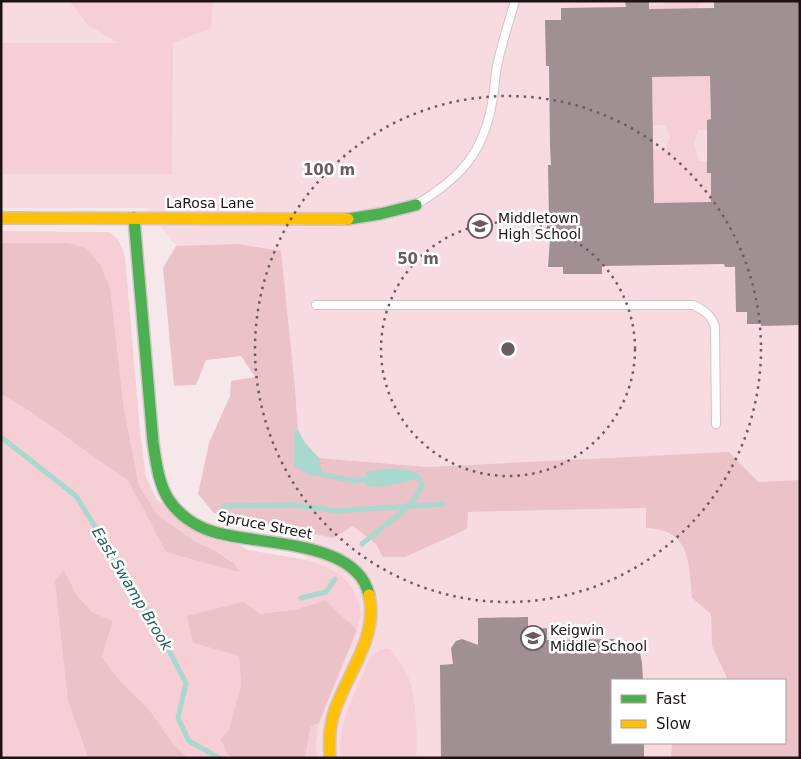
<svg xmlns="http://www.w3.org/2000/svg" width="801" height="759" font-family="'DejaVu Sans',sans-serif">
<rect width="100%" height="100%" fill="#f6e8ea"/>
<!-- built -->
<path fill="#f8dbe0" d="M1,1H800V480L758,482L428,467L319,458L305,443L298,430L295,388L280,251L238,244L176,246L147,208H1Z
M646,508L660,529L679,540L689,558L692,598L711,613L712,646L727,678L723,680H612V743H672L671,758H317L316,744L319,723L357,630L361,615L359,604L352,587L343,577L307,560L305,532L333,538L353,526L376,544L383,557L467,512Z"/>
<!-- green -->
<path fill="#f5cfd5" d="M69,1H213L211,28L173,43L172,174H1V43H118L88,25Z
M668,1H701C699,8 697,10 690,10L689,8L650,9L649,6L662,5Z
M710,76L711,119L707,120V130H698L694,144L699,161H707L711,173V202L646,204L654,188L653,150H666L670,137L665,125H653L652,89L644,77Z
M1,231L108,232C119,238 122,245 125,257L140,431L146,477L157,500L248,550L307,560L329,568L343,577L352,587L359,604L361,615L357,630L325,600L297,609L260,614L193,643L239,656L241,684L229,731L220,739L230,758H188L174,745L148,708L118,679L102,656L113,621L92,612L76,594L68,701L88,758H1V394L31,412L128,481L166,552L196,559L233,561L214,550L194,541L157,514L139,486L123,403L68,243H1Z
M381,649H389L392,651C398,660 405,669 409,679C416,699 418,736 416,758H341C337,723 356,692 369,660L372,656Z
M319,723L316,744L317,758H305L311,726Z"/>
<!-- forest -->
<path fill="#ebc2c8" d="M1,243H68L86,248L100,264L110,288L123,403L139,486L157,514L194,541L214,550L233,562L239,572L166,552L128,481L31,412L1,394Z
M238,244L281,251L295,388L298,430L305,443L319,458L428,467L729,452L758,482L800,480V758H671L672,743H785V680H723L727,678L712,646L711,614L692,598C689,563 691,530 646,528V508L468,512L467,529L405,557H383L376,544L353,526L333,538L214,513L198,494L209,443L230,396L231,381L255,377L241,356L206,360L196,385L174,386L163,268L176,246Z
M64,570L76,594L92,612L113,621L102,656L118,679L148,708L174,745L188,758H88L68,701L55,581Z
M325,600L357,630L319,723L311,726L305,758H230L220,739L229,730L241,684L239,656L193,643L187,616L243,602L260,614L297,609Z"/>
<!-- water -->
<path fill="#a8d8ce" d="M298,430L305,443L319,458L322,472L320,474L311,476L294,466V431Z
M382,469H405L419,474V478C405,482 379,491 365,484L364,479L367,477L366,472Z"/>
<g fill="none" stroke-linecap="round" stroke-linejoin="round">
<!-- stream -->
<path stroke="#a8d8ce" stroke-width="5" d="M1,437L76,496L151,616L186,683L178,718L189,741L219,758
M320,474L355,481L364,479
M224,506L296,505L336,511L443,504
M362,544C381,528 413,508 422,485L419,478
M301,598L326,592L335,579"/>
</g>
<!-- building -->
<path fill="#a08f93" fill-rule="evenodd" d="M625,1H649V9L714,8V1H800V325L761,326V324H747V312H736L735,267H725L724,264L602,266V274H563V267H548L550,240L547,235V219H549L548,165H551L550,146L549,66H546L545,20H561V8L626,7ZM710,76L711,119L707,120V173H711V202L654,203L652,77Z
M528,617V629L547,628V640L614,639V644L631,643L636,644L639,648L642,663L643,680H612V743H644V758H441L440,665L453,664L451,648L456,641L462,639L478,645V618Z"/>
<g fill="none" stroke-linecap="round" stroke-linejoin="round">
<defs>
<path id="lane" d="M417,204C460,178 483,154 492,103C494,93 495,82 496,72C500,48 508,25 515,1
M316,305H693C704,310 711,315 715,326L716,424"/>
<path id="fast" d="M134,218L153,442C156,461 158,483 169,500C178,514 195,526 211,531C254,546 357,538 369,595
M348,219L380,214L416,205"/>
<path id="slow" d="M1,218L348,219
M330,758C329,743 329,730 333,716C345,675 379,639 369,595"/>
</defs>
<!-- lane casing -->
<use href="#lane" stroke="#d2c4c6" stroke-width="10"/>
<!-- fast casing -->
<use href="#fast" stroke="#d2c4c6" stroke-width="14"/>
<!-- slow casing -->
<use href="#slow" stroke="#d2c4c6" stroke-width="14"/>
<!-- lane -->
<use href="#lane" stroke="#fefcfc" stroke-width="8"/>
<!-- fast -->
<use href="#fast" stroke="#4caf50" stroke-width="11"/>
<!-- slow -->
<use href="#slow" stroke="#ffc107" stroke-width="11"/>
</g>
<!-- distance rings -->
<g fill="none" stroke="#6b5d5f" stroke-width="2.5" stroke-dasharray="2.5 5">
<circle cx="508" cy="349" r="127"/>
<circle cx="508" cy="349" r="253"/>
</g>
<!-- icons -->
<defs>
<symbol id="school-ring" viewBox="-11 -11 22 22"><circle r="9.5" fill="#fff" stroke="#6b5d5f" stroke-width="1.5"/><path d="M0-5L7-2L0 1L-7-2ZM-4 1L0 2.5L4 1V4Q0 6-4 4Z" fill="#6b5d5f"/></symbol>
</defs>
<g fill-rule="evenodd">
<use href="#school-ring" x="466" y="212" width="28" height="28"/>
<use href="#school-ring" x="519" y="624" width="28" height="28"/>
</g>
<g text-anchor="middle" stroke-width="5" stroke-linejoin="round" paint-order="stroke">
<!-- street labels -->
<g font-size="14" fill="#201214" stroke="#fff">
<text x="210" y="208">LaRosa Lane</text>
<text transform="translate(265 525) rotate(11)" y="5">Spruce Street</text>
</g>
<!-- poi labels -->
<g font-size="14" fill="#201214" stroke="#fff" text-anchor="start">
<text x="498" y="223">Middletown<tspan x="498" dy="16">High School</tspan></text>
<text x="550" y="635">Keigwin<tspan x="550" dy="16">Middle School</tspan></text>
</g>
<!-- water labels -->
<g font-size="15" font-style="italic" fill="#236056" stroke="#fff">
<text transform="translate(132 589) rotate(59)" y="5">East Swamp Brook</text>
</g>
</g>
<circle cx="508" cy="349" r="8" fill="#6b5d5f" stroke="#fff" stroke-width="2.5"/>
<g font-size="15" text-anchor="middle" font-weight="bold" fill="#6b5d5f" stroke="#fff" stroke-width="5" stroke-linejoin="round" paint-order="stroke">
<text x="329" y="175">100 m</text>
<text x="418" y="264">50 m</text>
</g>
<!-- border -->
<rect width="801" height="759" fill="none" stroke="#201214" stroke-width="5"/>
<!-- legend -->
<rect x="611" y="679" width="175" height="65" fill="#ffffff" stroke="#a6a0a1"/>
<rect x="621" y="695" width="25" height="8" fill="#4caf50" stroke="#a6a0a1"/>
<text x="656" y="704" font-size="15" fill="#201214">Fast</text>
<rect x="621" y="720" width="25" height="8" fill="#ffc107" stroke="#a6a0a1"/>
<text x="656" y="729" font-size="15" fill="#201214">Slow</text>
</svg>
